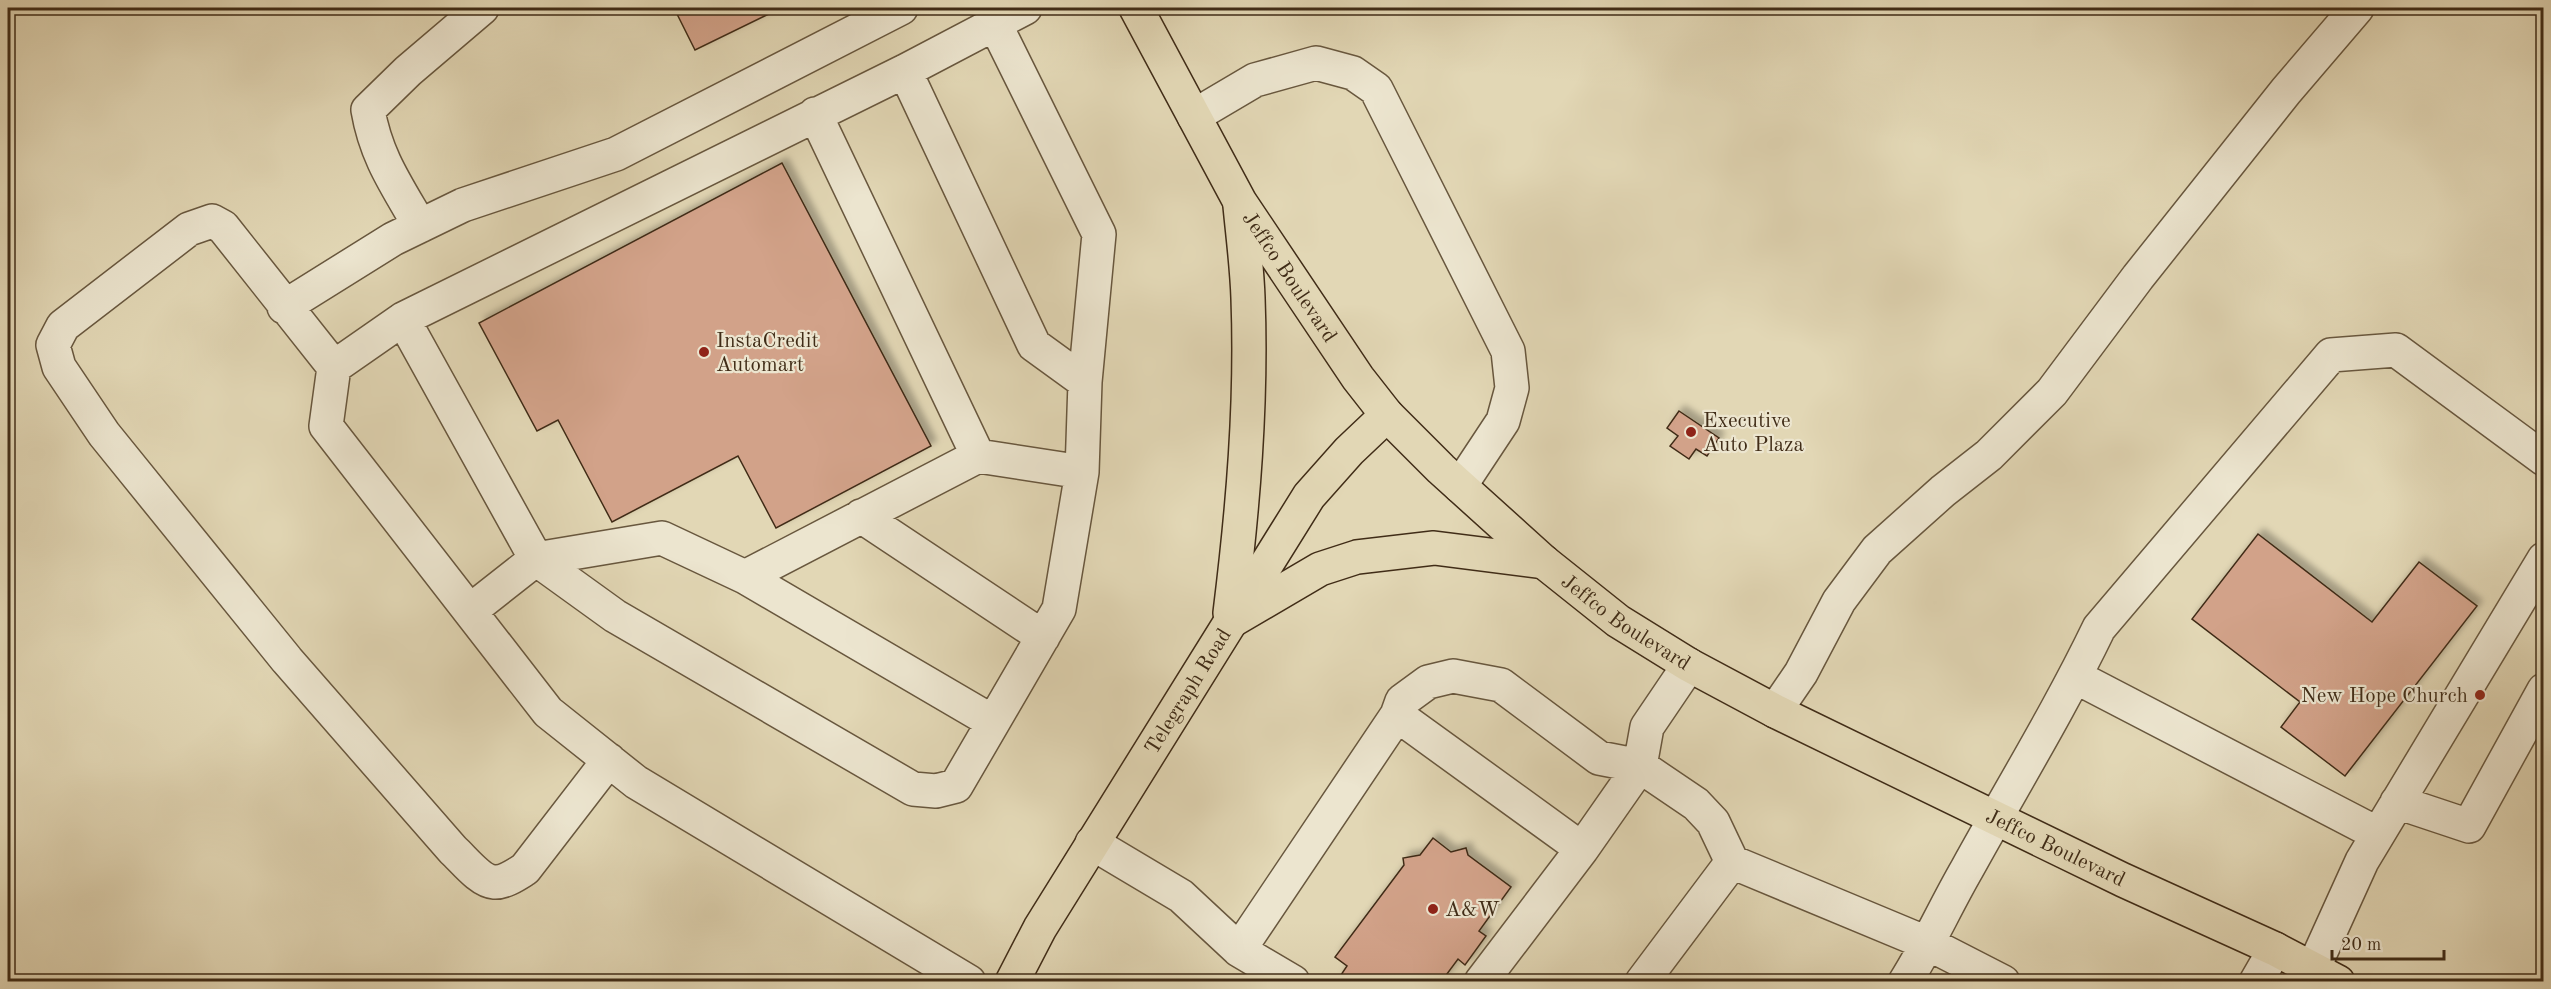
<svg xmlns="http://www.w3.org/2000/svg" width="2551" height="989" font-family="'Old Standard TT',serif">
<defs>
<filter id="shadow"><feDropShadow dx="5.5" dy="-5.5" stdDeviation="3" flood-color="#0004"/></filter>
</defs>
<rect width="100%" height="100%" fill="#e2d7b5"/>
<filter id="stains"><feTurbulence type="fractalNoise" baseFrequency=".00333" numOctaves="4"/><feColorMatrix values="0 0 0 0 .2 0 0 0 0 .09 0 0 0 0 .02 0 0 0 .5 -.17"/></filter>
<radialGradient id="worn" r=".72"><stop offset=".6" stop-color="#630" stop-opacity="0"/><stop offset="1" stop-color="#630" stop-opacity=".3"/></radialGradient>
<!-- building -->
<path fill="#d2a289" stroke="#402c17" stroke-width="1.5" filter="url(#shadow)" d="M674,8H781L695,50Z
M782,163L931,446L776,528L738,456L612,522L558,420L537,431L479,323Z
M1679,411L1719,438L1707,456L1696,449L1689,459L1670,446L1678,436L1667,428Z
M2258,534L2372,622L2419,562L2477,606L2345,776L2281,727L2300,702L2192,619Z
M1433,838L1451,852L1466,848L1468,855L1511,887L1479,931L1486,936L1465,965L1458,959L1441,982H1343L1339,978L1347,966L1335,957L1404,865L1403,858L1420,855Z"/>
<g fill="none" stroke-linecap="round" stroke-linejoin="round">
<defs>
<path id="minor" d="M905,71L1034,345L1085,382
M815,114L978,456L1082,472
M1194,116L1255,80L1316,63L1353,73L1376,89L1508,351L1512,388L1503,421L1460,486
M420,226C397,186 376,157 368,110L408,71L482,8
M284,307L393,239L463,205L616,154L901,8
M403,319L536,559L470,611
M334,367L223,227L212,221L189,229L63,326L53,345L59,367L104,434L287,660L453,850C464,860 480,881 494,882C504,883 517,874 525,869L609,760
M861,516L1043,637
M536,559L615,616L913,789L936,791L956,786L1059,609L1082,472L1085,382L1099,234L995,24
M536,559L662,538L745,577L993,722
M745,577L978,456
M2076,677L2378,834
M1775,711L1801,673L1839,601L1877,550L1943,491L1989,455L2052,392L2138,277L2286,91L2357,8
M1397,715L1582,849
M2397,802L2469,826L2544,690
M1092,843L1181,896L1239,950L1293,982
M1239,950L1397,715L1402,701L1428,682L1453,676L1501,685L1599,758L1640,766L1696,804L1713,822L1732,862
M2313,969L2362,861L2544,559
M969,982L636,782L548,712L326,426L334,367L403,319L905,71L1025,8
M1481,982L1582,849L1640,766L1647,727L1689,665
M1642,982L1732,862L1929,944L2003,982
M1905,982C1929,944 1945,907 1967,869C2011,789 2059,711 2099,628L2331,355L2396,350L2544,459
M2256,982L2275,949"/>
<g id="major">
<path id="s1" d="M1136,8L1240,202L1358,378L1387,415L1441,469L1544,562L1618,621L1689,665L1775,711L2123,880L2275,949L2338,982"/>
<path d="M1230,613C1243,508 1252,403 1248,298C1247,267 1243,237 1240,206"/>
<path d="M1233,620L1320,569L1357,557L1434,548L1544,562"/>
<path id="s2" d="M1012,982L1040,928L1309,496L1349,451L1387,415"/>
</g>
</defs>
<!-- minor casing -->
<use href="#minor" stroke="#68573e" stroke-width="36"/>
<!-- major casing -->
<use href="#major" stroke="#402c17" stroke-width="36"/>
<!-- minor -->
<use href="#minor" stroke="#ece5cf" stroke-width="33"/>
<!-- major -->
<use href="#major" stroke="#e2d7b5" stroke-width="33"/>
</g>
<!-- markers -->
<g fill="#8f2418" stroke="#ece5cf" stroke-width="2">
<circle cx="704" cy="352" r="6"/>
<circle cx="1691" cy="432" r="6"/>
<circle cx="2480" cy="695" r="6"/>
<circle cx="1433" cy="909" r="6"/>
</g>
<g text-anchor="middle" stroke-width="4.5" stroke-linejoin="round" paint-order="stroke">
<!-- street labels -->
<g font-size="21" fill="#402c17" stroke="#ece5cf">
<text dy="7" stroke="none"><textPath href="#s1" startOffset="310">Jeffco Boulevard</textPath></text>
<text dy="7" stroke="none"><textPath href="#s1" startOffset="796">Jeffco Boulevard</textPath></text>
<text dy="7" stroke="none"><textPath href="#s2" startOffset="340">Telegraph Road</textPath></text>
<text dy="7" stroke="none"><textPath href="#s1" startOffset="1282">Jeffco Boulevard</textPath></text>
</g>
<!-- poi labels -->
<g font-size="21" fill="#402c17" stroke="#ece5cf" text-anchor="start">
<text x="716" y="347">InstaCredit<tspan x="716" dy="24">Automart</tspan></text>
<text x="1703" y="427">Executive<tspan x="1703" dy="24">Auto Plaza</tspan></text>
<text x="2468" y="702" text-anchor="end">New Hope Church</text>
<text x="1445" y="916">A&amp;W</text>
</g>
</g>
<!-- margin -->
<rect width="2551" height="989" fill="none" stroke="#e2d7b5" stroke-width="30"/>
<rect x="9" y="9" width="2533" height="971" fill="none" stroke="#402c17" stroke-width="3"/>
<rect x="15" y="15" width="2521" height="959" fill="none" stroke="#402c17" stroke-width="1.5"/>
<!-- scale -->
<path d="M2332 950v9h112v-9" fill="none" stroke="#402c17" stroke-width="3"/>
<text x="2341" y="950" font-size="18" fill="#402c17" stroke="#ece5cf" stroke-width="4.5" paint-order="stroke">20 m</text>
<rect width="100%" height="100%" filter="url(#stains)"/>
<rect width="100%" height="100%" fill="url(#worn)"/>
</svg>
